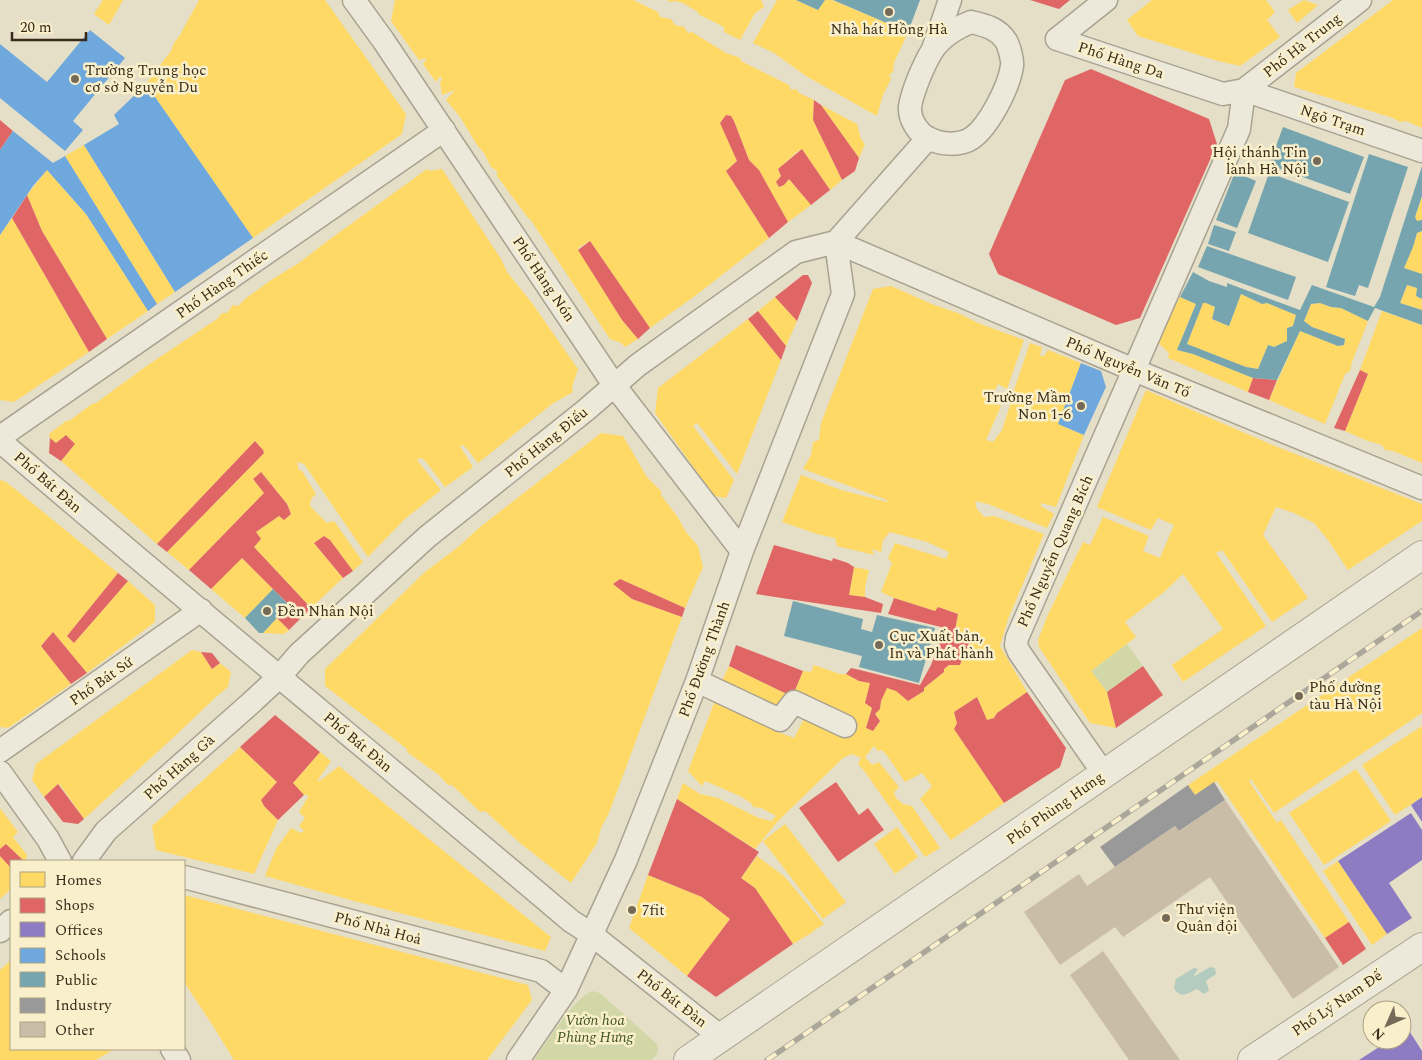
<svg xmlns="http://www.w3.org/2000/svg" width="1422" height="1060" font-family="Spectral,serif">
<rect width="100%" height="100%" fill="#e5dfc7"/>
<!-- green -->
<path fill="#d2d7a8" d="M1127,644L1143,666L1107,692L1091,671Z
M592,991L600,993L657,1044C659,1052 658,1055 651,1060H534C547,1042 573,999 592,991Z"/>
<!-- water -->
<path fill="#b4cbbf" d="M1210,967L1215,968L1216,974L1206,981L1209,990L1206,993L1204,994L1197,989C1187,994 1180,999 1174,988L1176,979L1194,968L1198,969L1194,975L1195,976Z"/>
<!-- homes -->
<path fill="#ffd966" d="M103,0H123L109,25L94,14Z
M199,0H325L406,114L402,134L253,238L146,84L171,51L174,43L180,35Z
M395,0H633L658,12L660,17L671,19L675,25L684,27L688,33L692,32L726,53L740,58L741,61L789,85L791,90L796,89L799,93L814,100L813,120L842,180L830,190L802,149L797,152L778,169L781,176L776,182L779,187L784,185L789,179L811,205L788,222L759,170L749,160L734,121L731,116L726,115L720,123L737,161L726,171L769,238L699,293L650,328L590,241L578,248L622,320L638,339L625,347L621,343L610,339L530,219L528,218L497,176V171L491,167L484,153L477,145L460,117L446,100L455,90L442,95L440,83L442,79L440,76L436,82L423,64L427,58L419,60L391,21Z
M668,0H761L764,7L755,13L740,40L724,32V27L698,14V12L683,3L675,1L669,2Z
M777,0H796L818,10L825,0H832L908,32L894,63L893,72L889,75L891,79L883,95L877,116L806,76L774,53L753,43Z
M1152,0H1266L1275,12L1267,20L1280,37L1240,66L1218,61L1138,36L1127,20Z
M1304,0L1318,5L1297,23L1288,10Z
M1393,0H1422V128L1406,121L1400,122L1393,118L1294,87L1296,73Z
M821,105L857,124L861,139L865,144L859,158Z
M84,145L175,292L157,304L65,156Z
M427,169L430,171L442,169L501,259L507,272L532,303L578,369L572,387L573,392L552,404L478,463L467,449L463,445L460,446L473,467L445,487L427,463L422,458L418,459L417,460L441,490L405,519L368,557L304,464L297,462L299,470L302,471L316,494L311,499L310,506L327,523L334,521L363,562L353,571L330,540L324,536L314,543L343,578L311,608L254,547L261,539L256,532L279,516L284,520L291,514L287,504L261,472L253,479L264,493L189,570L167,552L264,453L263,450L255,441L157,544L61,461L75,444L66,435L56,443L50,438L49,434L66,421H69L92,404L96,403L145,367L217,319L222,313H227L233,305L238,306L245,299L271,280L299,263L326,242Z
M47,170L86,214L148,311L107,339L42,231L27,195Z
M1422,197V220L1417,221L1415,217Z
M12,218L89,352L14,402L0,400V235Z
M1422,231V274L1404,268L1413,247L1417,233Z
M1407,285L1417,288L1416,296L1422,299V310L1400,303Z
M891,286L934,305L958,313L978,323L1024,340L1007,389L998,384L990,401L1001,406L986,440L993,442L1002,430L1011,402L1014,398L1013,396L1014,390L1030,343L1042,347L1040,356H1044L1048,350L1081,363L1058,424L1084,435L1056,507L1041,503V506L1054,514L1047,528L988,504L975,501L977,509L984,517L994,516L1044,534L1008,619L1000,646L1027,692L997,713L994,718L987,720L977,697L954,712L957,723L954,729L1004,803L951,840L920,799L932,786L922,773L905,782L888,757L882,750L878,751L874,746L865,757L872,765L879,762L899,787L894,792L896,798L903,804L912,806L940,848L925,857L865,772L858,764L861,758L852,754L843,758L779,820L755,849L677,799L683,783L700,794L718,798L759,818L771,821L776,816L761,808L753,807L751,803L740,796L705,781L702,786L688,771L716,698L775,731L794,738L804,719L848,738L853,735L857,725L830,713L775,708L721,683L729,666L791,696L793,695L803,671L811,672L814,665L840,674H846L859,681L870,683L865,703L872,708L866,728L873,731L880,721L875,714L880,709L881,701L887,688L896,691L908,701L924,691V688L944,672V669L949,665H960L964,654L966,653L968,645L973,640L955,630L958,614L938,607L935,611L894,598L881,592L892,563L888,558L895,543L946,559L949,552L927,542L890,532L883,540L881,552L872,549L874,555L837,546L835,538L817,534L782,522L801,475L841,490L887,502V500L803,469L811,455L813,442L819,440L821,423L873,289Z
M1241,294L1262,304L1267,303L1296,315L1293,326L1287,328V341L1274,347L1268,345L1258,369L1245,367L1187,344L1203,303H1206L1215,307L1212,319L1229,326Z
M775,297L797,321L786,346L758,311Z
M1180,297L1196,304L1177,350L1193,354L1253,378L1248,392L1168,358L1169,353L1156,341Z
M1320,303L1331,307L1341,308L1368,321L1352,362L1350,371L1345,374L1325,424L1269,400L1300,331L1338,346L1344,345L1345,339L1312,327L1304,321L1311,304Z
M1382,311L1422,325V463L1393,451L1385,450L1382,445L1368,441L1345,431L1368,374L1360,370Z
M748,319L781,360L737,474L697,423L693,426L734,480L726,498L714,496L655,413L658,388Z
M1146,390L1270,444L1422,504V521L1348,570L1328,540L1314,523L1294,513L1276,507L1263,535L1308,598L1272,622L1222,550L1216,553L1266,626L1183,682L1172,665L1223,629L1183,574L1164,592L1125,622L1136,637L1091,671L1107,692L1116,728L1090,723L1039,647L1038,640L1047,617L1083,542L1090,545L1103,517L1149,536L1143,551L1160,558L1174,525L1158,518L1151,530L1097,507Z
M601,433L623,436L647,477L661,491V495L677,516L686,532L698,546L703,567L685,608L620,579L613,584L632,599L682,617L609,813L601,828L597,843L571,883L520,843L485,811L480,812L452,785H448L439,775L407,752V749L325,686V669L425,572L458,547L480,527Z
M0,480L6,482L15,489L118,573L67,636L74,643L128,581L155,605V622L87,673L53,632L41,646L71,684L8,728L0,727Z
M241,558L261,575L273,589L245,618L211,589Z
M854,567L869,570L865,588V597L849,595Z
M277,618L289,630L284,634L263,633Z
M1422,628V713L1274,813L1251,779L1249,781L1277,823L1281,820L1349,922L1325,938L1217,781L1195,795L1188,785Z
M192,650L201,652L212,669L220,663L231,672L228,687L217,696L175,736L84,819L61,786L58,784L44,797L32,780L36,764Z
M1422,726V797L1395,815L1362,765Z
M240,747L277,782L261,800L264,806L278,820L254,874L156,850L152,826Z
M320,752L331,761L317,781L321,780L339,766L364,787L551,937L545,951L354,901L265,876L276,849L291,828L301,833L304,831L299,826L305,818L299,812L308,797V795H304L293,783Z
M1356,769L1391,821L1324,865L1289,813Z
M0,808L18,832L13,837L27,855L26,861H24L6,844L0,849Z
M785,824L846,902L823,919L763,841Z
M897,827L918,857L895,874L874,844Z
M0,856L11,868V889L0,899Z
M757,856L784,876L824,924L813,931V932L793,944L755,888L741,878Z
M1338,861L1387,934L1372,945L1323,871Z
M648,875L702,897L730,919L687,976L629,928Z
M184,895L528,985L532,1000L487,1060H234L213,1026L184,982Z
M11,960V1049H114L96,1060H0V970Z"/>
<!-- shops -->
<path fill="#e06666" d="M1030,0H1070L1059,9Z
M1091,69L1209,119L1217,144L1140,318L1116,325L998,274L989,254L1065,80Z
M814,100L821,105L859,158L855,171L842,180L813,120Z
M726,115L731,116L734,121L749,160L759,170L788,222L769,238L726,171L737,161L720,123Z
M0,120L13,131L0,150Z
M802,149L830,190L811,205L789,179L784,185L779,187L776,182L781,176L778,169Z
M27,195L42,231L107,339L89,352L12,218Z
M590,241L650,328L638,339L622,320L578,250Z
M803,275H808L812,283L797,321L775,297Z
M758,311L786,346L781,360L748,319Z
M1360,370L1368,374L1345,431L1334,428Z
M1253,378L1277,380L1269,400L1248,392Z
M66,435L75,444L61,461L49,453L50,438L56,443Z
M255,441L263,450L264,453L167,552L157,544Z
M261,472L287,504L291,514L284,520L279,516L256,532L261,539L254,547L311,608L289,630L277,618L289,605L242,558L211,589L189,570L264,493L253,479Z
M324,536L330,540L353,571L343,578L314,543Z
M774,545L832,561L833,558L848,563L854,567L849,595L865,597L883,604L881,613L756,594Z
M118,573L128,581L74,643L67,636Z
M620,579L685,608L682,617L632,599L613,584Z
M894,598L935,611L938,607L958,614L955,630L973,640L968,645L966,653L964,654L960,665H949L944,669V672L924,688V691L908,701L896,691L887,688L881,701L880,709L875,714L880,721L873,731L866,728L872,708L865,703L870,683L859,681L846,674L851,668L860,670L920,685L931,665L944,630L941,627L888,614Z
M53,632L87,673L71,684L41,646Z
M736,645L803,671L793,695L791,696L729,666Z
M201,652L212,653L220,663L212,669Z
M1143,666L1163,695L1116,728L1107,692Z
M1027,692L1066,748L1060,767L1004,803L954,729L957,723L954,712L977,697L987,720L994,718L997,713Z
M275,715L320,752L293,783L304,795L278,820L264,806L261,800L277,782L240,747Z
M836,782L859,815L868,808L884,830L838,862L799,808Z
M58,784L84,819L78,824L63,822L44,797Z
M677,799L759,852L741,878L755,888L793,944L716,997L687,976L730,919L702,897L648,875Z
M6,844L24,861H11V868L0,856V849Z
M1349,922L1366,949L1343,965L1325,938Z"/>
<!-- offices -->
<path fill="#8e7cc3" d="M1422,797V822L1411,805Z
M1411,813L1422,830V860L1389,883L1412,918L1387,934L1338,861Z
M1408,1029L1422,1051V1060H1359L1390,1040H1402V1032Z"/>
<!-- schools -->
<path fill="#6fa8dc" d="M90,30L125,58L73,121L83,130L65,151L0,98V44L47,82Z
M146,84L253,238L175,292L84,145L119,124L114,115Z
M13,131L53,163L65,156L157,304L148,311L86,214L47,170L33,186L0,235V150Z
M1081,363L1101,371L1106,387L1084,435L1058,424Z"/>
<!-- public -->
<path fill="#76a5af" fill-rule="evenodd" d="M796,0H825L818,10Z
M833,0H920L908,32Z
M1283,127L1364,157L1350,194L1269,165Z
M1369,154L1408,167L1368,288L1359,285L1355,296L1326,287Z
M1422,166V196L1415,217L1417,221L1422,220V231L1417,233L1413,247L1404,268L1422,274V299L1416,296L1417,288L1407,285L1400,303L1422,310V325L1375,308L1368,321L1341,308L1331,307L1320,303L1311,304L1304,321L1312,327L1345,339L1344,345L1338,346L1300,331L1277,380L1253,378L1193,354L1177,350L1196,304L1180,297L1193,272L1209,281L1227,287V283L1300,310L1312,285L1374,307L1380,297ZM1241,294L1262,304L1267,303L1296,315L1293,326L1287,328V341L1274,347L1268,345L1258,369L1246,367L1187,344L1203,303H1206L1215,307L1212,319L1229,326Z
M1235,172L1256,181L1237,228L1216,220Z
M1269,173L1349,202L1328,262L1248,233Z
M1214,225L1236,232L1229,251L1208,244Z
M1207,246L1296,277L1288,300L1198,267Z
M273,589L289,605L263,633H259L245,618Z
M793,601L863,619L861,629L872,632L877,615L935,628L919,683L859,667L862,656L784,636Z"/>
<!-- industry -->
<path fill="#999" d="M1214,782L1225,800L1179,831L1175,826L1115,867L1100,847L1188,785L1195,795Z"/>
<!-- building -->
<path fill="#c9bda8" d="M1225,800L1339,967L1293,999L1210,877L1123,937L1115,927L1060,965L1024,912L1079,874L1087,886L1175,826L1179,831Z
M1103,951L1180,1060H1129L1070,975Z"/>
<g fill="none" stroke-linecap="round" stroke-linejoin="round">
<defs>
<path id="minor" d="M354,0L383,40L614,385L742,551
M971,22C984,25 998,28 1006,41C1009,46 1013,61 1012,66C1009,87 989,126 972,138C960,146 941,145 928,138C918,133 909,119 910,107C912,92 924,64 932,51C941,37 956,28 971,22Z
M1057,39L1223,94L1244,90L1422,151
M1057,39L1106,0
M934,46L950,0
M1244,90L1360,0
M836,242L1134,370L1422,488
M836,242L928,138
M0,437L444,130
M0,441C188,603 381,760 571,921L591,934L721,1037
M697,681L780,720L794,702L845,726
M0,751L201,610
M0,772L48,839L60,861
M1104,774L1019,652L1016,645L1017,638L1239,129L1244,90
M84,861L106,831L252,702L280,676L299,654L427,537L586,410L638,365L796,252L836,242
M184,877L541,971L566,990
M0,931L11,921
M172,1049L179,1060
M518,1060L566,990L626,860L697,681L742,551L843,294L836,242"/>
<path id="tertiary" d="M688,1060L1422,555
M1252,1060L1422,947"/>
</defs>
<!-- minor casing -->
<use href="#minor" stroke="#a9a291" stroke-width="25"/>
<!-- tertiary casing -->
<use href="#tertiary" stroke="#a9a291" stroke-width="30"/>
<!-- minor -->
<use href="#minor" stroke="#ece8da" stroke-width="22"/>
<!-- tertiary -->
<use href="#tertiary" stroke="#ece8da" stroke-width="28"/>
<defs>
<path id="rail" d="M767,1060L1422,611"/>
</defs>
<!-- rail casing -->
<use href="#rail" stroke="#aba79b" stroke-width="5.5"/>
<!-- rail -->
<use href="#rail" stroke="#f9f0cb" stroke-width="4" stroke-dasharray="11" stroke-linecap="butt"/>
</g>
<!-- markers -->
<g fill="#756a57" stroke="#f9f0cb" stroke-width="2">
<circle cx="889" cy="12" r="5"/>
<circle cx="75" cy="79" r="5"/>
<circle cx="1317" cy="161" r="5"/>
<circle cx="1081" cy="406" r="5"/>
<circle cx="267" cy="611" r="5"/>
<circle cx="879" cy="645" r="5"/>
<circle cx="1299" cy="696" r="5"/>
<circle cx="632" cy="910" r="5"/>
<circle cx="1166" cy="918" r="5"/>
</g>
<g text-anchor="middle" stroke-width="5" stroke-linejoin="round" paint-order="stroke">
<!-- poi labels -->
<g font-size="15" fill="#382b1a" stroke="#f9f0cb" text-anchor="start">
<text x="889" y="34" text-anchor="middle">Nhà hát Hồng Hà</text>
<text x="85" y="75">Trường Trung học<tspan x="85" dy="17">cơ sở Nguyễn Du</tspan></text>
<text x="1307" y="157" text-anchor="end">Hội thánh Tin<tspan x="1307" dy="17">lành Hà Nội</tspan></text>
<text x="1071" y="402" text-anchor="end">Trường Mầm<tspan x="1071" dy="17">Non 1-6</tspan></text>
<text x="277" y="616">Đền Nhân Nội</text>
<text x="889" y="641">Cục Xuất bản,<tspan x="889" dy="17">In và Phát hành</tspan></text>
<text x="1309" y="692">Phố đường<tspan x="1309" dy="17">tàu Hà Nội</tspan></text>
<text x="1176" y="914">Thư viện<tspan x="1176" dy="17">Quân đội</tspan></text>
<text x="642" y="915">7fit</text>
</g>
<!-- street labels -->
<g font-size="15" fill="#382b1a" stroke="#f9f0cb">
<text transform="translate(1302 45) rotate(-38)" y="5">Phố Hà Trung</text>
<text transform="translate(1121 60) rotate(18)" y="5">Phố Hàng Da</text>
<text transform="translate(1333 120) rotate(19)" y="5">Ngõ Trạm</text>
<text transform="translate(544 279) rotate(56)" y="5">Phố Hàng Nón</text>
<text transform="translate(222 284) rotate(-35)" y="5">Phố Hàng Thiếc</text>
<text transform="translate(1128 367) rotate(23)" y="5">Phố Nguyễn Văn Tố</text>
<text transform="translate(546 442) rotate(-39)" y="5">Phố Hàng Điếu</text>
<text transform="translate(48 482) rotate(41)" y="5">Phố Bát Đàn</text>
<text transform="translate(1055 551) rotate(-66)" y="5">Phố Nguyễn Quang Bích</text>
<text transform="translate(704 659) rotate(-70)" y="5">Phố Đường Thành</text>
<text transform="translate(101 681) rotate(-35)" y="5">Phố Bát Sứ</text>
<text transform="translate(358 742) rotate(40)" y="5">Phố Bát Đàn</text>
<text transform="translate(179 767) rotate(-42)" y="5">Phố Hàng Gà</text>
<text transform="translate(1055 808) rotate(-35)" y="5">Phố Phùng Hưng</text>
<text transform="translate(378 928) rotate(15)" y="5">Phố Nhà Hoả</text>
<text transform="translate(672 998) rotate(38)" y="5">Phố Bát Đàn</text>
<text transform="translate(1337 1003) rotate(-34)" y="5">Phố Lý Nam Đế</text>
</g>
<!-- park labels -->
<g font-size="15" font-style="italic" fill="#42561e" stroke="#f9f0cb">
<text x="595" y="1025">Vườn hoa<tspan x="595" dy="17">Phùng Hưng</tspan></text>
</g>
</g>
<!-- legend -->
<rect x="10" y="860" width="175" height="190" fill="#f9f0cb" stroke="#aca184"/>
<rect x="20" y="872" width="25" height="15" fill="#ffd966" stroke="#aca184"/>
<text x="55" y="885" font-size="15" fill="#382b1a">Homes</text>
<rect x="20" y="898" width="25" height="15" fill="#e06666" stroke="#aca184"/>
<text x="55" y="910" font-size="15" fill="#382b1a">Shops</text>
<rect x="20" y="922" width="25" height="15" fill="#8e7cc3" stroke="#aca184"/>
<text x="55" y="935" font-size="15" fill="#382b1a">Offices</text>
<rect x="20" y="948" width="25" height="15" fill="#6fa8dc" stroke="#aca184"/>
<text x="55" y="960" font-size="15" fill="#382b1a">Schools</text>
<rect x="20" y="972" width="25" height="15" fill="#76a5af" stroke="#aca184"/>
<text x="55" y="985" font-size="15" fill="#382b1a">Public</text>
<rect x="20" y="998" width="25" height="15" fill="#999999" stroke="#aca184"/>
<text x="55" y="1010" font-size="15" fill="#382b1a">Industry</text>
<rect x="20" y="1022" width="25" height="15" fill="#c9bda8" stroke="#aca184"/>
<text x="55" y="1035" font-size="15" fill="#382b1a">Other</text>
<!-- north arrow -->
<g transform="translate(1387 1025) rotate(225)"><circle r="24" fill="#f9f0cb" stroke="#aca184"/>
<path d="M0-4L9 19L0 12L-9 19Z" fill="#756a57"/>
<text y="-8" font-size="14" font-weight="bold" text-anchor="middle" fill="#382b1a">N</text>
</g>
<!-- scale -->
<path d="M12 32v8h74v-8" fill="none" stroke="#382b1a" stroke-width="2.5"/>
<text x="20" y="32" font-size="15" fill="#382b1a" stroke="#f9f0cb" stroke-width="4" paint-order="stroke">20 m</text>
</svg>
